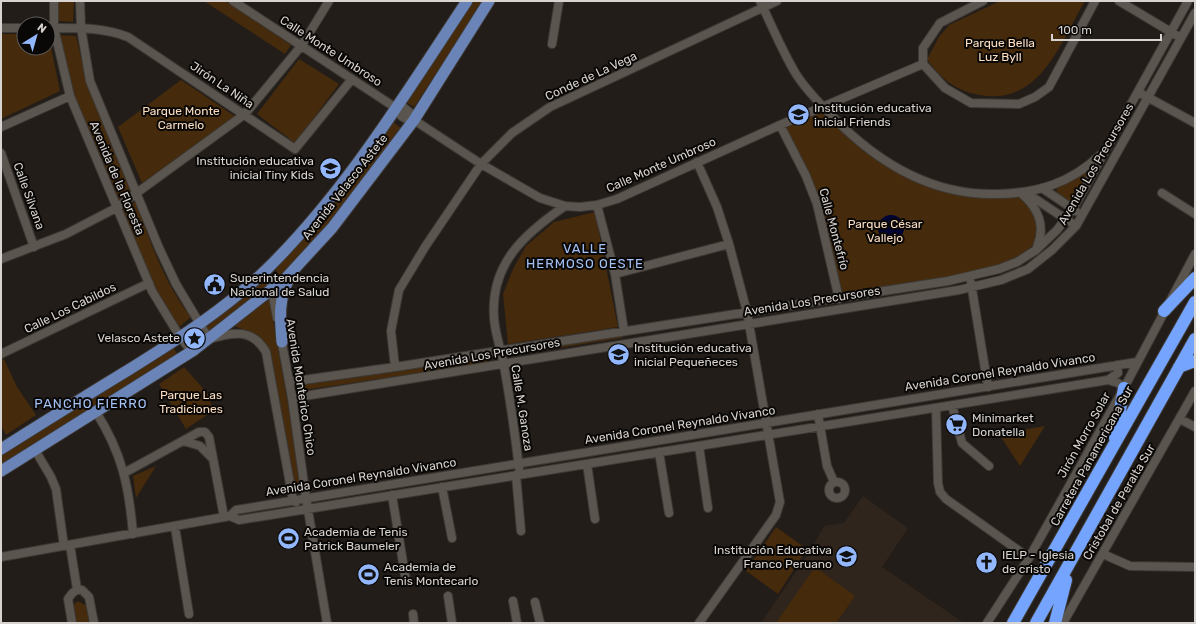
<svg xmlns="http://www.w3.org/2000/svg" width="1196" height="624" font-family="Rubik,sans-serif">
<rect width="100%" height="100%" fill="#231d19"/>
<!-- built -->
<path fill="#2f251c" d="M863,496L908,528L882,567L964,623H761L812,548L824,526L844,523Z"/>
<!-- green -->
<path fill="#452a0b" d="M58,1H74L73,22L59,21Z
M204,1H225L291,45L285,54Z
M471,1H484L414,107L406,102Z
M1000,1H1085C1059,45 1039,109 975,94C955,90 938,76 927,59L939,37L949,25Z
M48,33L60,91L1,119V34H24V48H48Z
M58,35L76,36L87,83L132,192L119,200L74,94Z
M299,59L339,84L295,143L257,114Z
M181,80L236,117L142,183L118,127Z
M821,111C862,151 907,189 966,196C984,199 1003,198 1021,198C1030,205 1033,213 1037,223C1040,232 1035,245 1028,250C1009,264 983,269 962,274C922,283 882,289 842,295L825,224L785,127Z
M393,122L402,129L331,224L280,279L275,267Z
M1095,167L1071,204L1061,197L1056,189Z
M136,201C150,242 164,283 191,317L178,328L153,283L123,210Z
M595,212L618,327L508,344L503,294L513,269L526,246L554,222Z
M261,280L267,282L265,289L210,332L206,325Z
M269,299L303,488L301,491L295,489L273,365C265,339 258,335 234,326Z
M198,332L201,334L202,337L193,345L188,341V337Z
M622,335V338L513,355V351Z
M173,345L178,356L1,468V456Z
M487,357L488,363L297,391L296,385Z
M4,359L17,387L36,415L6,435L1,426V360Z
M184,367L208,394L213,411L186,429L159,384Z
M1045,426L1020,466L999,434Z
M156,466L136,498L133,476Z
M776,527L807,549L778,594L746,571Z
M815,567L855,596L836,623H776Z
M78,601L87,606L89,623H75L72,606Z"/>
<!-- water -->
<path fill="#000434" d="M878 228a13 13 0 1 1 26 0a13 13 0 1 1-26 0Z"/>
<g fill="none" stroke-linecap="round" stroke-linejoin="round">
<defs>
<path id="minor" d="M54,1V28L70,96L152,291L180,337L188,347L194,350
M80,1L81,28L90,81L159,248L176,284L209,339C233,332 252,328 266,352L293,500L296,502
M233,1L396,108C399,116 405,120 414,120L481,164L540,198L565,206L580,207L597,205L617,199L780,125L923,64
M760,1C772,26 782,51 796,74C806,90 821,105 834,118C879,164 932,196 998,194C1038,193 1071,183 1100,155
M983,1L940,23L923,48V64L945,88L971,103L1019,104L1035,97L1049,87L1095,1
M1119,1L1181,38
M1,28H24
M49,28C77,28 102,27 128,37L295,149L352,79
M552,44L559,1
M1138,92L1195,123
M396,108L403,107L412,114L414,120
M780,125L806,176L817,204L839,299
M1,127L70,96
M1,153L34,247
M697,162L717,207L729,244L747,312L780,502L776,515L699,623
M1042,188L1076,211
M1162,193L1195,214
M1022,194C1038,208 1046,226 1037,247
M1028,194L1076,226
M597,205L615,274L624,331
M1,259L66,234L116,208L245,114L302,45L329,1
M615,274L729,244
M260,275L270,281L277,318
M971,283L988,387
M281,338L292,398L306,498L327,623
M1,354L149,283
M395,367L391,331L399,290L425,247L481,164L512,133L550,107L777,1
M1108,380L1118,373L1117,365
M289,382L395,367L948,281L999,269L1017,262L1036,250L1057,230L1073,209L1188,1
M292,398L959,290L1001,280L1028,269L1052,250L1076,226L1195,13
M952,405L962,443L989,466
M936,408L938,483L940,492L946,499L1029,558
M96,412C122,453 129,486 133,534
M818,414L827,466L834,482
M1180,419L1195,427
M184,441L200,446L213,459
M699,446L708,508
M35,450L51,477L56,489L64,546
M659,452L669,513
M587,464L595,519
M519,468C515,434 510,399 504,366C501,349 495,334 494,318C490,264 524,234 565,206
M124,473L199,432H205L209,437L224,517
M516,475L521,531
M829 490a8 8 0 1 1 16 0a8 8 0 1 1-16 0Z
M442,487L452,538
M392,495L406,581
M230,516L236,510L1137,362
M175,527L189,614
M70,545L77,589
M1103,554L1130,566L1195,567
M1,557L230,516L239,520L1108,380L1118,383L1124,388
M448,596L452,623
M513,601L517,623
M535,602L540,623
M413,614L414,623
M72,623L68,599C72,593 75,589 82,590L89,597L94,623
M987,623L1029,558L1124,388L1195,254
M1063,623L1195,391"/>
<path id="major" d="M282,342C280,318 278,298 290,277
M1,449C44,422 87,395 130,369C178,339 227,308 268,268C347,190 406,93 467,1
M1,471L194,350L286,278L332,228L414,120L489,1"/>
<path id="highway" d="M1164,311L1195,278
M1179,367L1195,361
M1115,438L1124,388
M1013,623L1195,302
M1036,623L1195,339
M1055,623L1066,580"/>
</defs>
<!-- minor casing -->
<use href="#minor" stroke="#3d3935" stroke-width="10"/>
<!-- major casing -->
<use href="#major" stroke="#3d3935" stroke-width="13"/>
<!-- highway casing -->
<use href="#highway" stroke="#3d3935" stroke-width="14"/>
<!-- minor -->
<use href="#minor" stroke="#5b554f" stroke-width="8"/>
<!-- major -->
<use href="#major" stroke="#6a84b8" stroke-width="11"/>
<!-- highway -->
<use href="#highway" stroke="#74a4fe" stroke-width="12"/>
</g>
<!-- icons -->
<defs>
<symbol id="school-disc" viewBox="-11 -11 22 22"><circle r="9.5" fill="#92b7fd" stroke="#0a0806"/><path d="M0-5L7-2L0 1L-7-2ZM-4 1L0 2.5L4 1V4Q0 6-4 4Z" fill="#111"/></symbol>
<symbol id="civic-disc" viewBox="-11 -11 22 22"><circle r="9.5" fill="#92b7fd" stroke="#0a0806"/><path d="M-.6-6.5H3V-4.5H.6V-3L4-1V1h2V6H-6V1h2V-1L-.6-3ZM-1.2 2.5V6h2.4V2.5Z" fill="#111"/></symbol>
<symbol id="sight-disc" viewBox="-11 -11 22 22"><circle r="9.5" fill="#92b7fd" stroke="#0a0806"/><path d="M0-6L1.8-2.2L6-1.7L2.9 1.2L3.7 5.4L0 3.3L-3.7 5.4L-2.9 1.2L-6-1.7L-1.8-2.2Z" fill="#111"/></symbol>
<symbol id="supermarket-disc" viewBox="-11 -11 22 22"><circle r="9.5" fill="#92b7fd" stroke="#0a0806"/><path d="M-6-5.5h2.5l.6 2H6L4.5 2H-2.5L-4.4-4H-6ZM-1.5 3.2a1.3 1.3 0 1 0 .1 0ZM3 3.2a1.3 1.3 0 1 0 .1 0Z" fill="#111"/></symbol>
<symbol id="stadium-disc" viewBox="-11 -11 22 22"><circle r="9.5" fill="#92b7fd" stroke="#0a0806"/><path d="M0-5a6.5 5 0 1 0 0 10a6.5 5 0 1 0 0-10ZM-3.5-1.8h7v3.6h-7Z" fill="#111"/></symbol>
<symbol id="church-disc" viewBox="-11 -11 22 22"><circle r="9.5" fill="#92b7fd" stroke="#0a0806"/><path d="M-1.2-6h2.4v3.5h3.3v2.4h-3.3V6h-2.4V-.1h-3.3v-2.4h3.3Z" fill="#111"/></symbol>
</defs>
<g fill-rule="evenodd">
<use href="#school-disc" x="786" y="102" width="25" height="25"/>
<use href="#school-disc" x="318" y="156" width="25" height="25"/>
<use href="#civic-disc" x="202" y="272" width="25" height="25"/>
<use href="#sight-disc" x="182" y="326" width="25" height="25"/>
<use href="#school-disc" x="606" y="342" width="25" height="25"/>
<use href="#supermarket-disc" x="944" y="412" width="25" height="25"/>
<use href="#stadium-disc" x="276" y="526" width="25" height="25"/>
<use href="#school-disc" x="834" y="544" width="25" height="25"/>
<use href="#church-disc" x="974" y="550" width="25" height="25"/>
<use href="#stadium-disc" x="356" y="562" width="25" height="25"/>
</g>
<g text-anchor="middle" stroke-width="4" stroke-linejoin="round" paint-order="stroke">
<!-- park labels -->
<g font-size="12" fill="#fbddc1" stroke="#0a0806">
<text x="1000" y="47">Parque Bella<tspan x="1000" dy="14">Luz Byll</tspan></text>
<text x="181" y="115">Parque Monte<tspan x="181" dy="14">Carmelo</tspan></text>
<text x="885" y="228">Parque César<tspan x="885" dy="14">Vallejo</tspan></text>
<text x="191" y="399">Parque Las<tspan x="191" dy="14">Tradiciones</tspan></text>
</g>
<!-- street labels -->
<g font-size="12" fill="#d7d3d0" stroke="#0a0806">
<text transform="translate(331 51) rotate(33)" y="4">Calle Monte Umbroso</text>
<text transform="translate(591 76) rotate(-25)" y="4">Conde de La Vega</text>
<text transform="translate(222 85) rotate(34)" y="4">Jirón La Niña</text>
<text transform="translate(1096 164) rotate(-60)" y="4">Avenida Los Precursores</text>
<text transform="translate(661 165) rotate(-24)" y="4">Calle Monte Umbroso</text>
<text transform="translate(117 178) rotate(67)" y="4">Avenida de la Floresta</text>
<text transform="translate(345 187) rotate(-52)" y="4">Avenida Velasco Astete</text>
<text transform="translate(29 196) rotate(70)" y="4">Calle Silvana</text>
<text transform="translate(834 229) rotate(75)" y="4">Calle Montefrío</text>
<text transform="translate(812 301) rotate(-9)" y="4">Avenida Los Precursores</text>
<text transform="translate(70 308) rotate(-26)" y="4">Calle Los Cabildos</text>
<text transform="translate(492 354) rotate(-10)" y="4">Avenida Los Precursores</text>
<text transform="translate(1000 372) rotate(-9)" y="4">Avenida Coronel Reynaldo Vivanco</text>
<text transform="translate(301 387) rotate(81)" y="4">Avenida Monterico Chico</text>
<text transform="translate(522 408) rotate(81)" y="4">Calle M. Ganoza</text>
<text transform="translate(680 425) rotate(-9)" y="4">Avenida Coronel Reynaldo Vivanco</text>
<text transform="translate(1084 435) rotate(-61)" y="4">Jirón Morro Solar</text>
<text transform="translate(1092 456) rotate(-61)" y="4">Carretera Panamericana Sur</text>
<text transform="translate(361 477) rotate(-9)" y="4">Avenida Coronel Reynaldo Vivanco</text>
<text transform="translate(1119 502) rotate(-60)" y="4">Cristobal de Peralta Sur</text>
</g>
<!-- poi labels -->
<g font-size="12" fill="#d7d3d0" stroke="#0a0806" text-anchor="start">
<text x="814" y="112">Institución educativa<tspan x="814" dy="14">inicial Friends</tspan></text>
<text x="314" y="165" text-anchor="end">Institución educativa<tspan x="314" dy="14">inicial Tiny Kids</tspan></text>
<text x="230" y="282">Superintendencia<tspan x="230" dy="14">Nacional de Salud</tspan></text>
<text x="180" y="342" text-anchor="end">Velasco Astete</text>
<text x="634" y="352">Institución educativa<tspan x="634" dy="14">inicial Pequeñeces</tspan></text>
<text x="972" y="422">Minimarket<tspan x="972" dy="14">Donatella</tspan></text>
<text x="304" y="536">Academia de Tenis<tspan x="304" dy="14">Patrick Baumeler</tspan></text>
<text x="832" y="554" text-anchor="end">Institución Educativa<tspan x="832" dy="14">Franco Peruano</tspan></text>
<text x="1002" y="559">IELP - Iglesia<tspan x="1002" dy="14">de cristo</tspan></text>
<text x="384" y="571">Academia de<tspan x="384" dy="14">Tenis Montecarlo</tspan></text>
</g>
<!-- neighbourhood labels -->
<g font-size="13" letter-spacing="1" fill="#a4c1f5" stroke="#0a0806">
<text x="585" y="253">VALLE<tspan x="585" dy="15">HERMOSO OESTE</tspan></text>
<text x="91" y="408">PANCHO FIERRO</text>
</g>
</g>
<!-- border -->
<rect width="1196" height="624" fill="none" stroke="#d7d3d0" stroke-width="4"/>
<!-- north arrow -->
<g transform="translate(36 36) rotate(37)"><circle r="19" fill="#0a0806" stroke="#5c5957"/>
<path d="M0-3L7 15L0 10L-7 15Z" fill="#92b7fd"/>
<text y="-6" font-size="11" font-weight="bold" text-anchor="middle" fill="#d7d3d0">N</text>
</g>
<!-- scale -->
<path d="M1052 34v6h109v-6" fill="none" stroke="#d7d3d0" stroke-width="2"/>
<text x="1058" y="34" font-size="12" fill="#d7d3d0" stroke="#0a0806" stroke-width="3" paint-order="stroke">100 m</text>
</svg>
